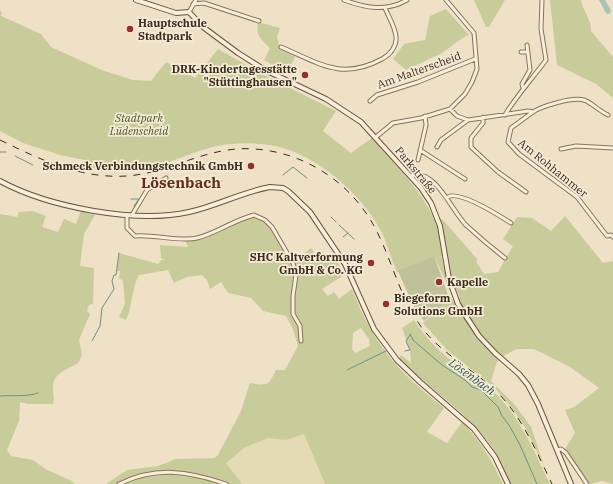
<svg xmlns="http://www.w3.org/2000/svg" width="613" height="484" font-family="'IBM Plex Serif',serif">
<rect width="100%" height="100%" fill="#eee1c6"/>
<!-- farmland -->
<path fill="#e4dab3" d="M304,434L325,484H242L225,463L244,448L268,438L286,440Z"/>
<!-- green -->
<path fill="#c8cc9a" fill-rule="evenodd" d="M474,0H505L489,27H486Z
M550,0H581C583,11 592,21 591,31L613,57V98L596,84L557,65Z
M446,9L469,35L464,37L442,53L406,70L393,59L404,44L425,40L430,16Z
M0,11L2,12L1,16L41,34L51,47L104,71L133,80L151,81L166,62L195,78L218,49L266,76L336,111L323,131L351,153L372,138C394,164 420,188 434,219L443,220L478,260L476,261L484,274L498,272L513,246L503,239L517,217L532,218L551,231L565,216L603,263L613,261V484L602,481L590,484L565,449L575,433L565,410L574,407L599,388L570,367L534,349H517L503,356L497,362L491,381L515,405L531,427L544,466L526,429L512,408L495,388L447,350L423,323L439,310L446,297L448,295L454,301L460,298L452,279L447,256H441L450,290L434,256L397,272C392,260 388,247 383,235C366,199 324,161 286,149C266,142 237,142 217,146C195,151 175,161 154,167C131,174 107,171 85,167V160L60,155L23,143L0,131Z
M258,22L280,28L277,37L280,48L296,55L289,69L281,70L264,60L270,48C260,38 256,37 258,22Z
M33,211L46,216L42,227L58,232L64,219L76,224L81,211L95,215L84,234L80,266L94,268L93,304L89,305L87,311L90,314L79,340L82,354L79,362C69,370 53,371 53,388C53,395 55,398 53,404H28L20,402L19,421L7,450L11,456L33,460L47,470L70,480L75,484H0V214L17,217L19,212Z
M254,216C277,227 279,246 292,264L311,248L320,262L334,255L344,275L322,289L328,296L334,292L339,299L352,289C373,344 398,372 444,408L427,432L447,443L462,422C480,440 492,461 503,484H325L304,434L286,440L268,438L244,448L226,463L242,484H120L141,474L117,484H106L127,470L158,466L176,459L214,458L218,455L241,411L250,383C268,386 268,386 276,370H285L298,346L293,329L286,316L263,311L251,298L228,293L221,282L210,289L207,280L202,275L187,277L174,283L168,270L139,275C131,289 133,306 126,320L119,317L125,304L123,281L119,278L120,271H117L119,253L158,264L161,260H165L161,258L160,245L187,247L188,246L184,239H196ZM361,328L369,339L370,346L355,353L352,349L353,333Z
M414,320C425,337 439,352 456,364C469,374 483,381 495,393C521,418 534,452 550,484H510C503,468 497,452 485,438C461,408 427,386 399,359L401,355L411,363L410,350L402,328Z"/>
<!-- cemetery -->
<path fill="#bec199" d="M434,256L448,295L446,297L439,310L424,321L413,305L398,271Z"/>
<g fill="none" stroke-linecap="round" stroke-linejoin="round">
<!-- stream -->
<path stroke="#6e9086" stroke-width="1" d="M0,152H6
M15,156L33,165
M283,175L293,167L307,178
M195,182L199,186L204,185
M206,184L222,181
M131,199H138
M134,206L139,199
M331,217L336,222
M339,225L354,239
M343,237L348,233
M410,334L413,340L442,365L465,380L472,387L481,390L498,407L502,416L509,425L520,445L537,484
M92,341L100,326L102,308L114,289L112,281L114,275H116L119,253
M405,351L410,350L406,341L410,335
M347,370L386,351
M0,396C13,395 27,397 38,393"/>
<!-- river -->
<path stroke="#a7c2b9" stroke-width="5.5" d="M602,0L608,11"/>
<defs>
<path id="street" d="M344,0C366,8 386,12 407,0
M193,4L204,3L259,21
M189,12L196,0
M281,47C319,63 341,81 382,59C390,55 397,46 396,37C395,26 389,18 385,8
M521,52H528
M523,88L522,84L530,70L527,45
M370,101L377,95L418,82L475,59
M450,109L457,116L468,120L528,111L533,112C542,106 572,97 584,100C591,102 599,111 608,115
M533,112L511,128L508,142L519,154L577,197L607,236L611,235L613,237
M505,115C517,95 532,79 546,60L541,29L542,0
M483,117V123L471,138V147L498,172L526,192
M376,137L393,123L421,118L450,109L465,94L472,82L477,69L474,33L446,0
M437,147L441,140L468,120
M561,149L576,146L613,148
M420,150L465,179
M418,160L426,125L425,116
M411,176C435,166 453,214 467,226C479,237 492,248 505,258
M448,197C459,190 500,216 511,223
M127,215V228L135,236C153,234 180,242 197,238C215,234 234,220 254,215L265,220L272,227L293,263L296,275L293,296V314L300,326L301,341
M132,215L147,190L166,178
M557,450L561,449L566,453L587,484
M119,484C156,466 188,471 226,484"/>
<path id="secondary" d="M136,0L176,13L189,12L203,27L238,53L265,70L326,99L361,122L421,188L431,203L440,226L449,279L458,304L479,336L495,353L519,374L528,385L538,404L571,484
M0,181C48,207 136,224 189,212C217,206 242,192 270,187L283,188L288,191L310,212L345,264L374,329L397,360L420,382L474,429L495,457L508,484"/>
</defs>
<!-- street casing -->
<use href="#street" stroke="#89725c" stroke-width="5"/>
<!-- secondary casing -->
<use href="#secondary" stroke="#6b533f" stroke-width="6"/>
<!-- street -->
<use href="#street" stroke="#f9eed9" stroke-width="3"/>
<!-- secondary -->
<use href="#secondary" stroke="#f9eed9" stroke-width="4"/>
<!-- rail -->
<path stroke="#3a2b1f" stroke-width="1" stroke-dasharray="7 7" stroke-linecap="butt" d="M0,140C49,164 99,187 155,171C188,162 218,146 255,149C310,153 358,188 380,238C394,268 402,301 422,328C442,354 471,368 495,390C522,416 536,451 552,484"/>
</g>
<!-- markers -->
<g fill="#982c31" stroke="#f5ebd5" stroke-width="1.5">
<circle cx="130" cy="29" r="4"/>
<circle cx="305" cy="75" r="4"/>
<circle cx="251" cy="166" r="4"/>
<circle cx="371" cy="263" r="4"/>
<circle cx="439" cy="282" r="4"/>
<circle cx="386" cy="304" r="4"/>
</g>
<g text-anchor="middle" stroke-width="3.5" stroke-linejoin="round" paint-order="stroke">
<!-- poi labels -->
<g font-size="11" font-weight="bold" fill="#3a2b1f" stroke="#f5ebd5" text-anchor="start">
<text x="138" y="27">Hauptschule<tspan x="138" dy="13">Stadtpark</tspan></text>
<text x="297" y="73" text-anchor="end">DRK-Kindertagesstätte<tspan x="297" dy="13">"Stüttinghausen"</tspan></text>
<text x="243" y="170" text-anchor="end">Schmeck Verbindungstechnik GmbH</text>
<text x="363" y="261" text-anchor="end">SHC Kaltverformung<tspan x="363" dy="13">GmbH &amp; Co. KG</tspan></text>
<text x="447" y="286">Kapelle</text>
<text x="394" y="302">Biegeform<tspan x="394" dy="13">Solutions GmbH</tspan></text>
</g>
<!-- street labels -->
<g font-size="11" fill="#3a2b1f" stroke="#f5ebd5">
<text transform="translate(419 70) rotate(-20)" y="4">Am Malterscheid</text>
<text transform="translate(553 168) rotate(39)" y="4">Am Rohhammer</text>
<text transform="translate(416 170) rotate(50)" y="4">Parkstraße</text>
</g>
<!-- park labels -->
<g font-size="11" font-style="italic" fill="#4b5626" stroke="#f5ebd5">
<text x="139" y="122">Stadtpark<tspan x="139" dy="13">Lüdenscheid</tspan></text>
</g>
<!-- water labels -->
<g font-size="12" font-style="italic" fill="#2f5955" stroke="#f5ebd5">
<text transform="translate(472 377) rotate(36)" y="4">Lösenbach</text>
</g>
<!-- district labels -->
<g font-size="15" font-weight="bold" fill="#662b1f" stroke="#f5ebd5">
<text x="181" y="188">Lösenbach</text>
</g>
</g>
</svg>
